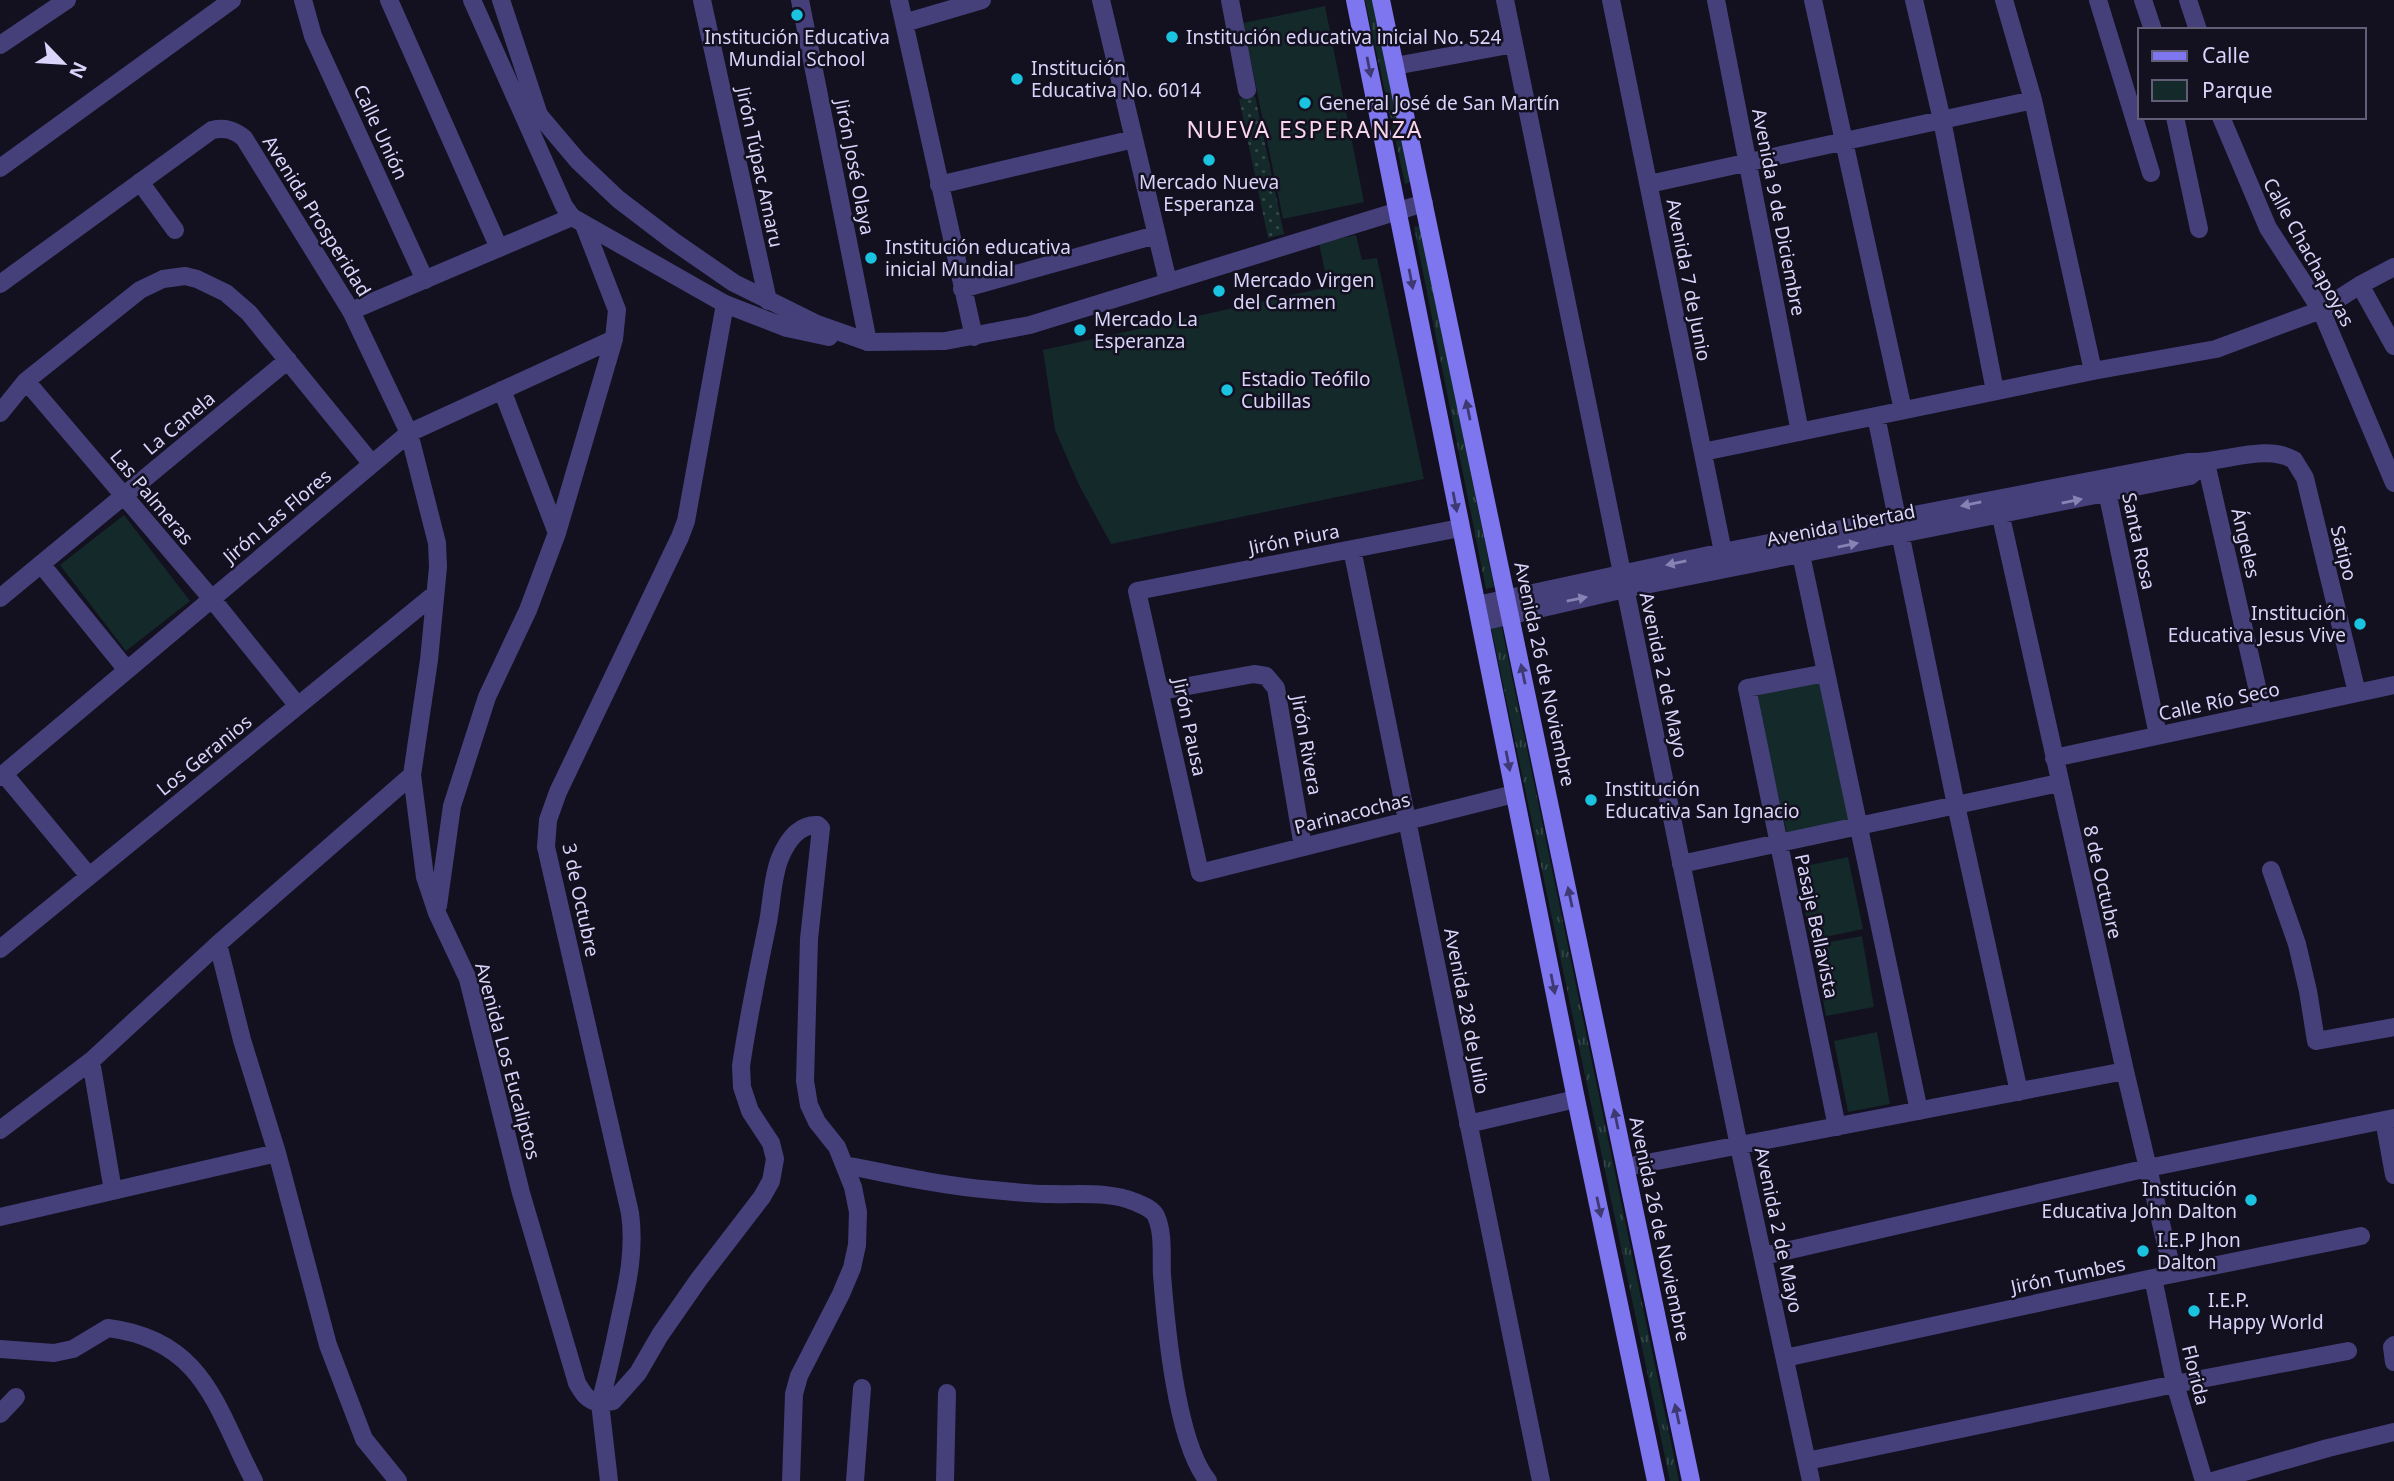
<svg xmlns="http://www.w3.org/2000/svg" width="2394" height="1481" font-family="'Noto Sans',sans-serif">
<defs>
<pattern id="grass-tufts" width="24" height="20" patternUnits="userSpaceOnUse" patternTransform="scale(1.75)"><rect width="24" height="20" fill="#142929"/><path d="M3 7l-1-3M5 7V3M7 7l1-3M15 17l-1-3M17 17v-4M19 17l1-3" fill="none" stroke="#364749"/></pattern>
<pattern id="garden-dots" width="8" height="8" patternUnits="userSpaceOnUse" patternTransform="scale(1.75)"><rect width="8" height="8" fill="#142929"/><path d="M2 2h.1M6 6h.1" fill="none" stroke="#364749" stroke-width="1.8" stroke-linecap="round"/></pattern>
</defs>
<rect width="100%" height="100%" fill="#131020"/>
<!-- grass -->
<path fill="url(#grass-tufts)" d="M1365,0H1373L1411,182L1405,184Z
M1420,226L1494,587L1486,589L1414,227Z
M1500,619L1679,1481H1670L1490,622Z"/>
<!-- park -->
<path fill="#142929" d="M1325,6L1364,202L1283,219L1243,23Z
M1356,235L1362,260L1377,258L1424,479L1111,544L1079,485L1055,430L1043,350L1328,287L1319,243Z
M124,515L190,601L126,651L60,565Z
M1819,680L1851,825L1788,839L1755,691Z
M1848,857L1863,929L1811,940L1796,868Z
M1862,936L1874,1007L1826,1016L1813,945Z
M1877,1032L1890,1104L1848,1112L1834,1041Z"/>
<!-- garden -->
<path fill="url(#garden-dots)" d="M1255,96L1284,234L1268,238L1239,99Z"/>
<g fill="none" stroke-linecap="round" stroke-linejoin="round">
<!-- minor -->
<path stroke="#45407a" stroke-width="18" d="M303,0L313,36L425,280
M389,0L499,248
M702,0L768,301
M800,0L868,342
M899,0L974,337
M1101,0L1168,282
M1230,0L1247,90
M1505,0L1739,1146L1811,1481
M1611,0L1725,562
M1716,0L1800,432
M1813,0L1903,410
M1914,0L1942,120L1995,391
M2004,0L2033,100L2093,371
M2098,0L2151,173
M2143,0L2153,30
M2188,0L2198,30
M904,23L982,0
M0,45L67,0
M1395,66L1514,44
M2175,117L2199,229
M2221,117L2268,228L2321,310L2394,483
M0,168L232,0
M140,182L175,230
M1649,184L2033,100
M939,185L1134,139
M2360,285L2394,346
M962,289L1156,235
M725,304L686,521L680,537L558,792L548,820L546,847L630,1213C635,1249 628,1282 620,1317C614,1346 608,1374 600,1403L613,1401L638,1373L660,1335L699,1279L762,1197L771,1181L775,1159L771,1143L750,1111L742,1087L741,1066C748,1018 758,970 768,922C772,901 772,878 780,858C787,841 798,824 818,825L821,828L809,939L805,1081L809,1105L817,1122L837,1147L853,1187L858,1212L857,1245L852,1268L841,1294L799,1376L794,1394L791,1481
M351,311L409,433L437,543L438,567L429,660L412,775L425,877L437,913L468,979L521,1193L577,1383C583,1393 587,1401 600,1403L609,1481
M26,381L212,599L298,706
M502,390L557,533
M0,413L26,381L140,290L163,279L185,276L197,279L226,293L249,313L372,464
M1876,416L1956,805L2019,1092
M1703,452L2093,371L2216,349L2321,310L2360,285L2394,267
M2206,463L2263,713
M2105,482L2158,735
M1997,499L2125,1071L2173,1274
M1460,528L1137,591L1200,873L1514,794
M1799,545L1919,1111
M1352,549L1541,1481
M41,564L127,670
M0,598L288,360
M1477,605L1723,552L2188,462C2221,464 2265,443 2294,460L2305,478L2357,693
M1481,622L1625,589L2190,476L2206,463
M1826,673L1747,688L1837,1127
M1161,691L1254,674L1266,676L1276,688L1303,847
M2054,758L2394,685
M4,774L89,876
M0,777L409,433L614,339
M1681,864L2059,783
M2271,870L2297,944L2308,991L2316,1041L2394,1027
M438,906L452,806L487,697L528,610L557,533L614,339L617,310L584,225
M218,944L242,1040L277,1153L328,1345L364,1439L398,1481
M0,949L435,594
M91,1061L113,1191
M2384,1120L2394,1175
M1468,1124L1576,1099
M0,1130L91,1061L218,944L412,775
M845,1165C894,1175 943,1186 993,1190C1012,1192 1032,1194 1051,1194C1079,1195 1109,1191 1135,1202C1142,1205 1153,1209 1156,1216C1164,1234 1161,1257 1162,1275C1166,1326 1176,1442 1208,1481
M1626,1167L2125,1071
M0,1217L277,1153
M1764,1256L2148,1168L2394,1118
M2153,1278L2175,1384L2204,1481
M2394,1345L2392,1347L2394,1362
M0,1349L54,1353L73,1349L108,1328C204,1340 216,1408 254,1481
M1785,1358L2153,1278L2361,1236
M0,1414L16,1397
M1807,1461L2175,1384L2348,1351
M855,1481L862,1388
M945,1481L947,1393
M2213,1481L2328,1448L2394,1432"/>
<!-- tertiary -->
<path stroke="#45407a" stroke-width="18" d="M472,0L564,206L572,217L725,304L787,328L829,337
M501,0L539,115L578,161L618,199L673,241L734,283L817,324L868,342L945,341L1030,325L1424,203
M0,284L212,130C225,127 234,130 244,138L351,311L572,217"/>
<!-- secondary -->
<path stroke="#7e76ef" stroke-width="18" d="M1355,0L1576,1099L1656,1481
M1381,0L1691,1481"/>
</g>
<!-- one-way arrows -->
<defs><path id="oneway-solid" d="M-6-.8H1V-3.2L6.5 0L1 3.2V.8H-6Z" transform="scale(1.75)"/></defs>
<g fill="#3e3973">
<use href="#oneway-solid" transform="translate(1369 67) rotate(79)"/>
<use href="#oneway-solid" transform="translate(1411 279) rotate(79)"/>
<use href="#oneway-solid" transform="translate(1468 410) rotate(-102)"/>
<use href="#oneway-solid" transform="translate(1455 502) rotate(79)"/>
<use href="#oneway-solid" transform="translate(1523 674) rotate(-102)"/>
<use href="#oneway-solid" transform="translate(1508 761) rotate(79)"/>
<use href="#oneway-solid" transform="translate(1570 897) rotate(-102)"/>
<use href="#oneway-solid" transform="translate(1553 984) rotate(79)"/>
<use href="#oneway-solid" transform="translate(1616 1119) rotate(-102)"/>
<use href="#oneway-solid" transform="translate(1599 1207) rotate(78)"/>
<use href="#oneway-solid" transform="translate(1677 1414) rotate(-102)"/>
</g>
<g fill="#8883b4">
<use href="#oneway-solid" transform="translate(2072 501) rotate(-11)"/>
<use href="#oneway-solid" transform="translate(1971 504) rotate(169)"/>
<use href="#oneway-solid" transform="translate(1848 545) rotate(-11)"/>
<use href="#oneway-solid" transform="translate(1676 563) rotate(168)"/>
<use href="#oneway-solid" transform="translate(1577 599) rotate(-12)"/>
</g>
<!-- markers -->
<g fill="#1ac4e0" stroke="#131020" stroke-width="2.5">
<circle cx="797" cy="15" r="7"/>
<circle cx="1172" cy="37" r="7"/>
<circle cx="1017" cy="79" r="7"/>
<circle cx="1305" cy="103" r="7"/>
<circle cx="1209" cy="160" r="7"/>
<circle cx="871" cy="258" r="7"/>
<circle cx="1219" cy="291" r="7"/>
<circle cx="1080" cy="330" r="7"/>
<circle cx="1227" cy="390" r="7"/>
<circle cx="2360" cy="624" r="7"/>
<circle cx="1591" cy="800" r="7"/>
<circle cx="2251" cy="1200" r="7"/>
<circle cx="2143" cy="1251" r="7"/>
<circle cx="2194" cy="1311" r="7"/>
</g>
<g text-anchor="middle" stroke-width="5" stroke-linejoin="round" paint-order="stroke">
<!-- poi labels -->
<g font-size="19" fill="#dad4fa" stroke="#131020" text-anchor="start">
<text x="797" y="44" text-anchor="middle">Institución Educativa<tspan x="797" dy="22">Mundial School</tspan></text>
<text x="1186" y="44">Institución educativa inicial No. 524</text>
<text x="1031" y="75">Institución<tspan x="1031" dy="22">Educativa No. 6014</tspan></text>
<text x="1319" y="110">General José de San Martín</text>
<text x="1209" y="189" text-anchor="middle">Mercado Nueva<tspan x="1209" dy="22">Esperanza</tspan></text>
<text x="885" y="254">Institución educativa<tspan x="885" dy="22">inicial Mundial</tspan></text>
<text x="1233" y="287">Mercado Virgen<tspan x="1233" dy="22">del Carmen</tspan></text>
<text x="1094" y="326">Mercado La<tspan x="1094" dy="22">Esperanza</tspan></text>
<text x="1241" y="386">Estadio Teófilo<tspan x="1241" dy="22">Cubillas</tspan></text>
<text x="2346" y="620" text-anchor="end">Institución<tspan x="2346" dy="22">Educativa Jesus Vive</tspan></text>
<text x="1605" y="796">Institución<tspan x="1605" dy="22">Educativa San Ignacio</tspan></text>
<text x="2237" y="1196" text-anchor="end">Institución<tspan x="2237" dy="22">Educativa John Dalton</tspan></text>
<text x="2157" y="1247">I.E.P Jhon<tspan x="2157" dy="22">Dalton</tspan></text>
<text x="2208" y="1307">I.E.P.<tspan x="2208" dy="22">Happy World</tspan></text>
</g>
<!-- street labels -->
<g font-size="19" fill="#dad4fa" stroke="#131020">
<text transform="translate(381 132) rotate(65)" y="7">Calle Unión</text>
<text transform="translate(760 167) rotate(78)" y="7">Jirón Túpac Amaru</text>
<text transform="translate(855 167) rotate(79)" y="7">Jirón José Olaya</text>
<text transform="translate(1779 212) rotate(79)" y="7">Avenida 9 de Diciembre</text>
<text transform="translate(317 216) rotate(58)" y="7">Avenida Prosperidad</text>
<text transform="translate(2309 252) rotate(61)" y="7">Calle Chachapoyas</text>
<text transform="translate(1689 280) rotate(79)" y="7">Avenida 7 de Junio</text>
<text transform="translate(179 423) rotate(-40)" y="7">La Canela</text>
<text transform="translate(152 497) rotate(50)" y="7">Las Palmeras</text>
<text transform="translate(277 516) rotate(-40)" y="7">Jirón Las Flores</text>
<text transform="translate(1841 525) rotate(-11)" y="7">Avenida Libertad</text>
<text transform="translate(1294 539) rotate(-11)" y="7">Jirón Piura</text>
<text transform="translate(2139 541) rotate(78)" y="7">Santa Rosa</text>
<text transform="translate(2246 543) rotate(77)" y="7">Ángeles</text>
<text transform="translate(2344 553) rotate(76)" y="7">Satipo</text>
<text transform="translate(1545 674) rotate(78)" y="7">Avenida 26 de Noviembre</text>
<text transform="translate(1664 675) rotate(78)" y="7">Avenida 2 de Mayo</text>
<text transform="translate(2219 701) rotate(-12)" y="7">Calle Río Seco</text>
<text transform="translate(1190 727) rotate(78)" y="7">Jirón Pausa</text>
<text transform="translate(1307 745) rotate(80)" y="7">Jirón Rivera</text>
<text transform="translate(204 755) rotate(-39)" y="7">Los Geranios</text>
<text transform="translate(1352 813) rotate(-14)" y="7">Parinacochas</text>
<text transform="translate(2103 882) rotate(77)" y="7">8 de Octubre</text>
<text transform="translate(581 900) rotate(78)" y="7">3 de Octubre</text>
<text transform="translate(1817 926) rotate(78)" y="7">Pasaje Bellavista</text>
<text transform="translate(1467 1011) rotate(79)" y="7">Avenida 28 de Julio</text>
<text transform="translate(508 1061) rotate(75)" y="7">Avenida Los Eucaliptos</text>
<text transform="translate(1660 1229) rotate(78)" y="7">Avenida 26 de Noviembre</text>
<text transform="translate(1779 1230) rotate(78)" y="7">Avenida 2 de Mayo</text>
<text transform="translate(2068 1275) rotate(-12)" y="7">Jirón Tumbes</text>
<text transform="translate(2196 1375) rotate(76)" y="7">Florida</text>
</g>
<!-- quarter labels -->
<g font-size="23" letter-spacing="2" fill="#fad6ec" stroke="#131020">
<text x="1305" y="138">NUEVA ESPERANZA</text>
</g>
</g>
<!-- legend -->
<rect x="2138" y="28" width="228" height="91" fill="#131020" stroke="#635e77" stroke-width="2"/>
<rect x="2152" y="51" width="35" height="10" fill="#7e76ef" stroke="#635e77" stroke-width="2"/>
<text x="2202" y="63" font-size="21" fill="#dad4fa">Calle</text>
<rect x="2152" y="80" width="35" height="21" fill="#142929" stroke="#635e77" stroke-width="2"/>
<text x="2202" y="98" font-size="21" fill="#dad4fa">Parque</text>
<!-- north arrow -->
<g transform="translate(63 63) rotate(115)" stroke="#131020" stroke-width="5" paint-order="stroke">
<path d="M0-5L12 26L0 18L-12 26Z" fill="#dad4fa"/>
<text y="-10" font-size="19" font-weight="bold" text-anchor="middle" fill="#dad4fa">N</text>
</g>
</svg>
